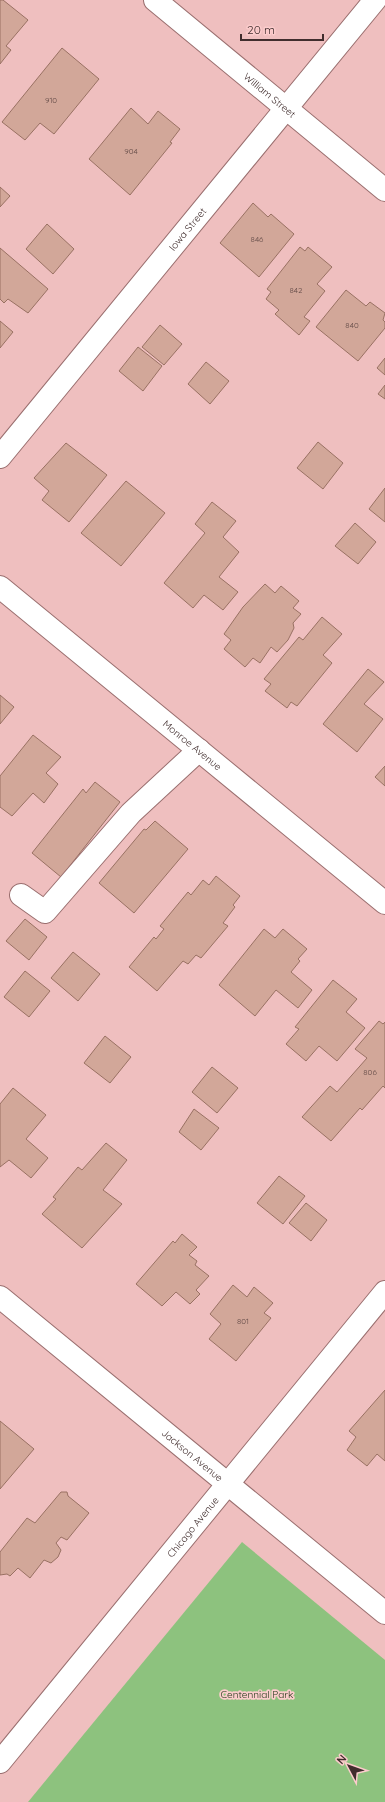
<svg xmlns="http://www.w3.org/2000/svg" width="385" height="1802" font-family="Quicksand,sans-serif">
<rect width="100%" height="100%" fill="#efbfbf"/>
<!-- green -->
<path fill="#8dc27e" d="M242,1542L385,1660V1802H28Z"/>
<!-- building -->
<path fill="#d2a799" stroke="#997163" d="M0,0H3L28,20L6,46L11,50L0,64Z
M62,48L99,79L54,134L40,123L25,140L2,122Z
M131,108L148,124L158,111L180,129L170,142L172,143L130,195L89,159Z
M0,187L10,196L0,207Z
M253,203L268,217L271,214L294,234L259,277L220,243Z
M47,224L74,249L53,274L26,249Z
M300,247L305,251L308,247L332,267L317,284L325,291L304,317L310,321L299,335L275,314L279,310L266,299L271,292L267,289Z
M0,248L48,289L28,313L8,299L4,303L0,299Z
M346,290L366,306L370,302L385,313L383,320L385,322V328L358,361L316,327Z
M0,321L13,332L0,348Z
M160,325L182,344L164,365L142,347Z
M138,347L162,366L143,391L119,371Z
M385,358V375L377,368Z
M206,362L229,381L210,404L188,384Z
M385,385V399L378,394Z
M318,442L343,463L323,489L297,468Z
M66,443L107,475L69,522L42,500L49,491L34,478Z
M126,481L165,513L121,566L81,533Z
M385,488V522L369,509Z
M212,502L236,521L223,537L239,552L219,577L238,592L223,610L204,595L193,608L164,583L205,533L195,524Z
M355,523L376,542L358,564L335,546Z
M265,584L275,593L281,586L299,601L293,608L301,614L293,623L294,628L288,640L277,652L271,647L260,663L253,658L245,667L224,649L231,640L224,634L243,607Z
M322,617L342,634L323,655L332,663L297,706L291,702L287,708L265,691L271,684L264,679L299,637L303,640Z
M368,669L384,682L364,704L383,719L357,752L323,724Z
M0,695L14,707L0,724Z
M33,735L61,757L46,773L58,784L44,803L33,793L12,816L0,807V776Z
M385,766V786L375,777Z
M95,782L120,802L61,877L32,853L83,789L86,793Z
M155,821L188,849L134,913L99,883L144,829L146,830Z
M216,876L240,896L233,905L235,907L223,923L228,926L201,958L196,955L188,964L183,961L157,991L129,967L154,937L156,939L164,929L160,926L188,892L191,895L203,880L209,885Z
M25,919L47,937L29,960L6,941Z
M264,929L275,938L283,929L307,949L298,959L300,961L291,972L312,990L298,1008L276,990L255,1016L219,985Z
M73,952L100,974L78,1001L51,978Z
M25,971L50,991L29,1017L4,997Z
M333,980L357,999L346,1012L365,1028L337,1061L319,1046L306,1061L286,1044L299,1029L295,1027Z
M379,1021L383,1024L385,1022V1088L383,1086L362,1110L360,1108L331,1141L302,1117L330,1086L337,1092L367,1058L355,1049Z
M105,1036L131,1057L110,1083L84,1063Z
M212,1067L238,1088L217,1113L192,1092Z
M13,1088L46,1115L26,1139L48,1158L31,1178L9,1160L0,1167V1104Z
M194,1109L219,1128L201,1150L179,1132Z
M106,1143L127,1160L103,1190L122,1204L82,1248L42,1214L56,1199L53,1197L78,1167L82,1170Z
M279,1176L305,1196L283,1224L257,1203Z
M306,1203L327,1220L311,1241L289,1223Z
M182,1234L197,1247L189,1255L197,1261L195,1265L209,1276L196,1290L200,1294L190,1304L176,1292L162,1306L136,1284L173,1241L175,1243Z
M233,1285L247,1297L254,1287L273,1303L264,1313L271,1318L236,1361L209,1339L221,1324L210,1314Z
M385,1390V1461L377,1454L367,1466L347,1450L356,1437L349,1431Z
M0,1421L34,1449L0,1489Z
M61,1492H67L68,1496L89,1513L67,1540L61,1537L56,1543L61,1550L58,1557L51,1563L44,1560L30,1578L18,1568L10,1576L7,1574L0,1575V1552L27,1518L35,1523Z"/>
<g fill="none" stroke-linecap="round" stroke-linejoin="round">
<defs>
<g id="minor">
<path id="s1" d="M155,0L385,190"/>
<path id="s2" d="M0,457L375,0"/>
<path id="s3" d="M0,587L385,903"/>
<path d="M21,895L45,912L131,813L199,750"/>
<path id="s4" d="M0,1297L385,1613"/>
</g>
<g id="major">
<path id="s5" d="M0,1762L385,1292"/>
</g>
</defs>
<!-- minor casing -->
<use href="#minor" stroke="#9a6f6f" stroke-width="24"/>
<!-- major casing -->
<use href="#major" stroke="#9a6f6f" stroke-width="24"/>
<!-- minor -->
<use href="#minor" stroke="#fff" stroke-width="22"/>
<!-- major -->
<use href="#major" stroke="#fff" stroke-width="22"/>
</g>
<g text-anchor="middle" stroke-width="3.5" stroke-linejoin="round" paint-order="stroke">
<!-- number labels -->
<g font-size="8" fill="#644c48">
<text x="51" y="103">910</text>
<text x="131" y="154">904</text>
<text x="257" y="242">846</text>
<text x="296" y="293">842</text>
<text x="352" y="328">840</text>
<text x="370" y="1075">806</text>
<text x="243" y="1324">801</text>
</g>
<!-- street labels -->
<g font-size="10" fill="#402d2d" stroke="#fccccc">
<text dy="4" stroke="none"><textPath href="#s1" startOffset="149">William Street</textPath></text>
<text dy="4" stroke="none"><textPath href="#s2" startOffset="295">Iowa Street</textPath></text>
<text dy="4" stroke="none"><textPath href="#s3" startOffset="249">Monroe Avenue</textPath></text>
<text dy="4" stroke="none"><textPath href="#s4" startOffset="249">Jackson Avenue</textPath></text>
<text dy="4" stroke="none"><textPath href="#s5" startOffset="304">Chicago Avenue</textPath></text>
</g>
<!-- park labels -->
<g font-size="10" fill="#193411" stroke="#fccccc">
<text x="257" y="1698">Centennial Park</text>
</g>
</g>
<!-- north arrow -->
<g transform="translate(349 1766) rotate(311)" stroke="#fccccc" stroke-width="3" paint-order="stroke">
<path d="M0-3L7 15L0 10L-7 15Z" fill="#402d2d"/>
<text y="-6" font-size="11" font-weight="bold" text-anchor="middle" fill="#402d2d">N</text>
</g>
<!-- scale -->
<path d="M241 34v6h82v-6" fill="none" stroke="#402d2d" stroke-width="2"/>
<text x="247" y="34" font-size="12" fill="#402d2d" stroke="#fccccc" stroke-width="3" paint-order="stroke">20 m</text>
</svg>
